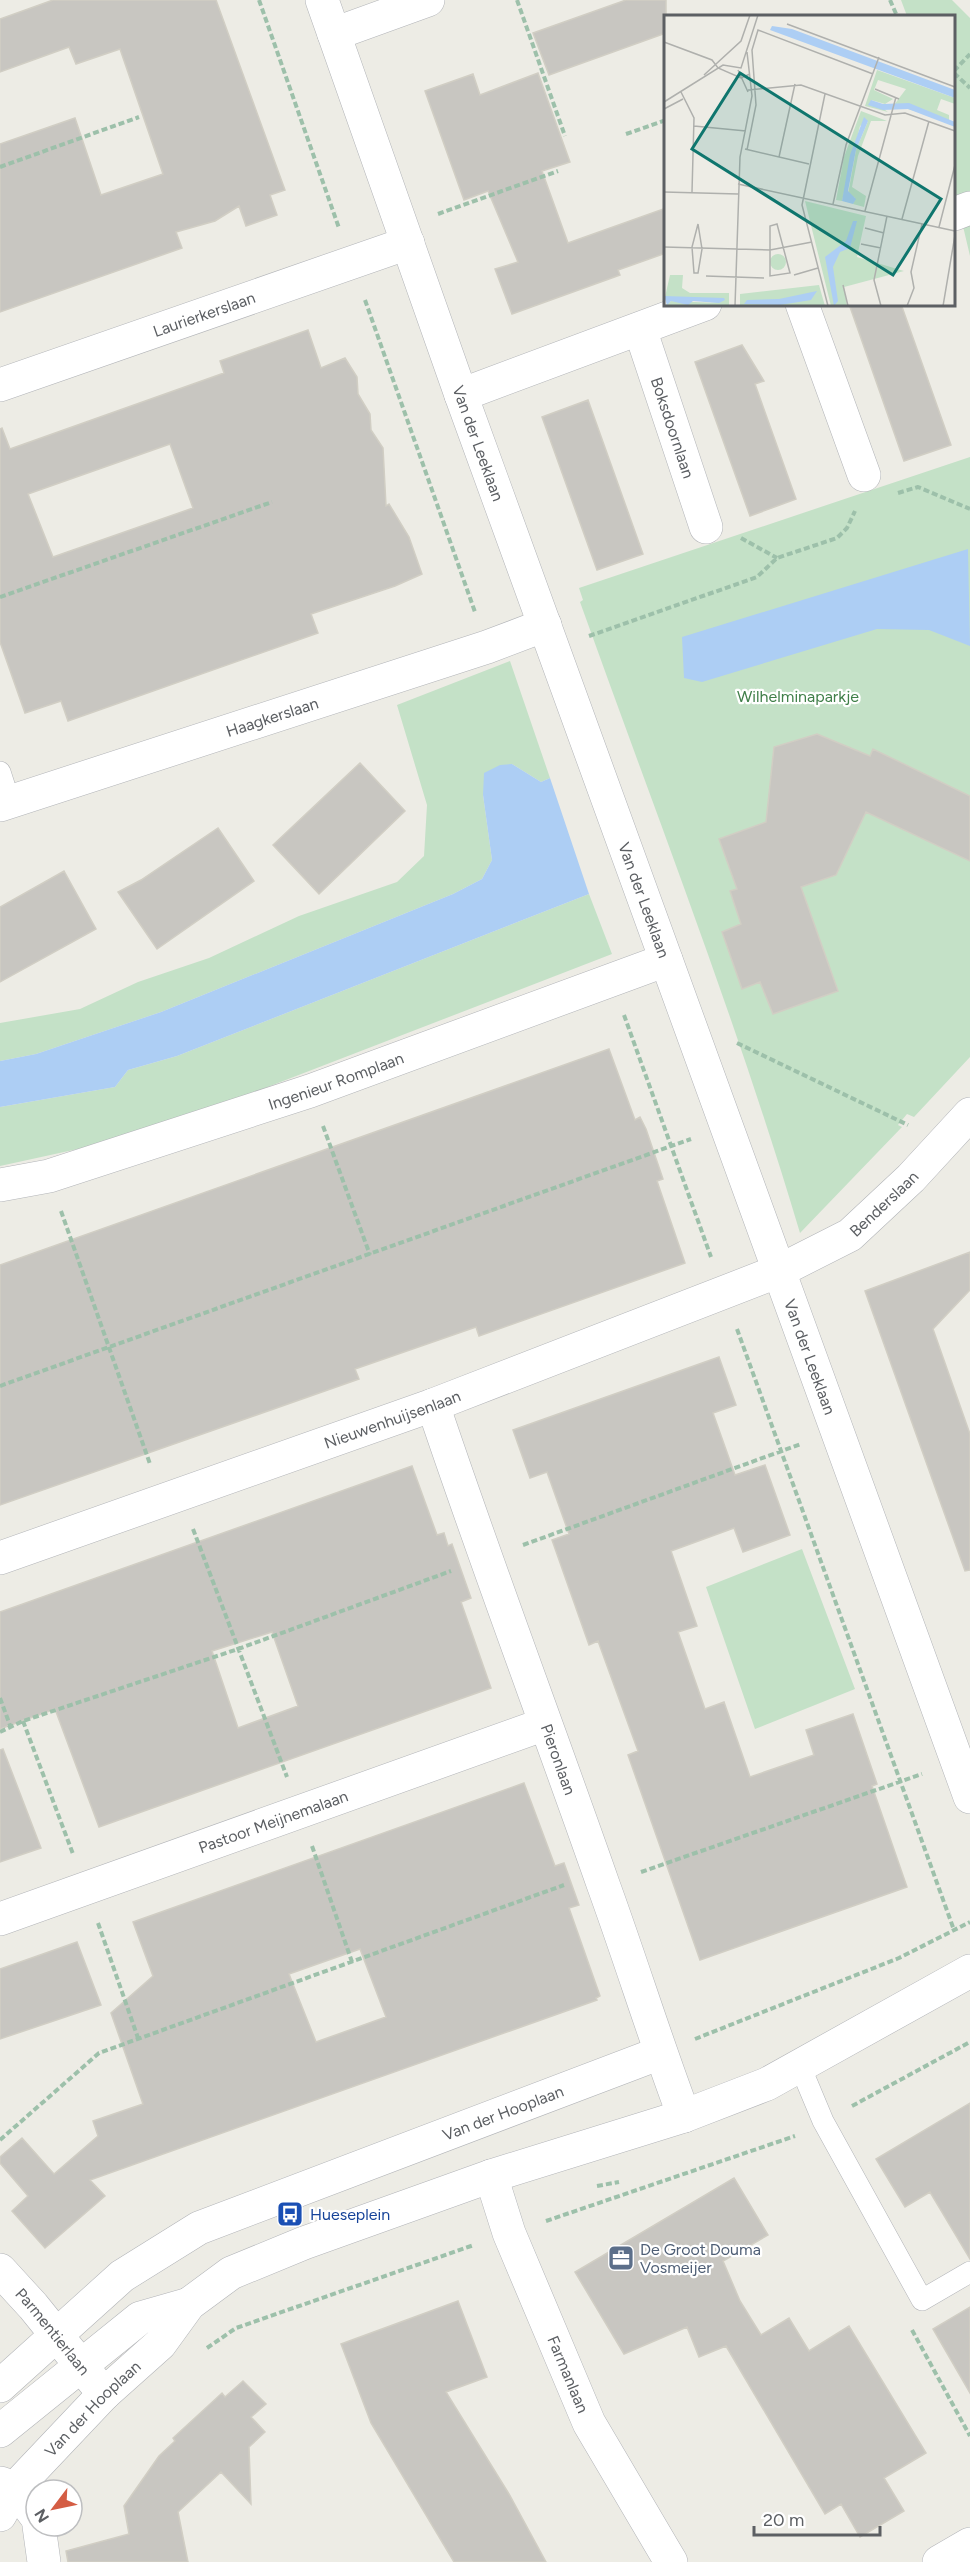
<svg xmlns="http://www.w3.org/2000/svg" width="970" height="2562" font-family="Figtree,sans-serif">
<rect width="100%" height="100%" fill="#edece5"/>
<!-- green -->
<path fill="#c4e1c7" d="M901,0H952L970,18V256L954,188V16H907Z
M970,457V1057L914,1117L907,1114L898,1125L902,1127L800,1233C736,1018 655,812 580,602L583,600L579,588Z
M510,661L550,778L541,782L512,764L483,795L492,860L482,879L453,894L161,1012L36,1054L0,1061V1023L80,1009L138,982L209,958L299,916L397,882L424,856L427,805L397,705Z
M589,894L612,954L167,1126L119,1140L0,1166V1107L115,1087L128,1070L177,1056Z
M802,1549L855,1689L755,1729L706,1587Z"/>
<!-- water -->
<path fill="#adcef4" d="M968,549L970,646L929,630L877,629L702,682L684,678L682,637Z
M512,764L541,782L550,778L589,894L177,1056L128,1070L115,1087L0,1107V1061L36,1054L161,1012L453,894L482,879L492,860L483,795L484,773L500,765Z"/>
<!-- building -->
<path fill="#c8c6c1" stroke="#d1cec4" stroke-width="1.5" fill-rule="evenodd" d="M53,0H216L285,190L270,195L277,215L246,226L239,206L215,221L176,232L182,248L0,312V144L75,118L101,195L163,174L120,49L76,64L69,47L0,72V19Z
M626,0H666V33L549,75L533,33Z
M538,73L570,162L542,171L568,243L666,208V253L618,270L620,275L512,314L495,269L518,262L488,191L464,200L425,91L473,74L480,95Z
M849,304H901L951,445L904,461Z
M308,330L321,368L345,358L357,377L358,394L370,414L371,430L383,448L386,506L389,504L409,537L422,574L395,586L311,614L318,633L68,721L61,701L25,713L0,642V429L2,428L10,449L224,373L220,361ZM170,444L193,508L53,557L28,494Z
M742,345L764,381L755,384L796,499L750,516L695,362Z
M588,400L643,554L597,570L542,417Z
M817,734L870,756L873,749L970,796V861L866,812L836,875L801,887L838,991L773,1014L760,982L742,989L722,932L741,924L730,891L737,889L719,839L766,822L774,747Z
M360,763L405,811L319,894L273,845Z
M218,828L254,881L157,949L118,892L141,880Z
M64,871L96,929L0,982V907Z
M609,1049L635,1120L640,1117L646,1129L663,1179L657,1181L685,1263L479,1336L476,1327L355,1369L359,1379L0,1505V1265Z
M970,1252V1290L933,1329L970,1434V1570L965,1571L865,1291Z
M719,1357L736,1405L713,1413L735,1475L765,1465L790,1535L743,1552L734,1528L671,1551L697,1626L678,1632L705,1709L724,1702L750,1777L814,1755L806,1730L853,1714L877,1784L872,1786L907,1887L700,1960L628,1755L638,1751L598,1641L589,1645L552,1540L569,1534L547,1472L530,1478L513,1430Z
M412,1466L437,1535L444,1533L448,1546L452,1544L471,1598L461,1602L491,1688L99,1827L55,1709L0,1729V1612ZM272,1632L298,1706L238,1728L212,1651Z
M3,1749L41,1848L0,1862V1750Z
M524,1783L555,1866L564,1863L579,1905L569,1908L600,1996L596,1998L597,2000L90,2180L105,2196L45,2248L12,2211L28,2196L0,2163V2157L22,2138L54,2174L98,2136L93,2121L143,2104L111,2013L153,1976L133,1922ZM360,1949L386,2017L316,2042L289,1974Z
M77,1942L101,2005L0,2039V1969Z
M970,2103V2259L930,2192L905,2207L876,2159Z
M734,2178L768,2235L723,2261L740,2301L761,2335L789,2318L809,2351L849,2326L926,2453L884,2478L904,2511L860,2537L841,2504L825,2514L726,2346L699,2357L687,2327L624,2354L575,2272Z
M458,2301L487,2377L446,2392L509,2494L546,2562H454L371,2423L341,2344Z
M970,2307V2393L933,2329Z
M243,2381L266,2404L251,2417L265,2432L249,2447L251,2504L221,2472L178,2512L188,2562H68L66,2551L129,2534L124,2506L159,2456L175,2441L173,2438L222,2393L225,2397Z"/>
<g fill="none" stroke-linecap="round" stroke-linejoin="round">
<defs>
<path id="service" d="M0,772L10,803
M800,2066L823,2121L922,2300L970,2272"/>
<g id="minor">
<path id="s1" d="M322,0L461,395L970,1797"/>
<path d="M334,34L428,0"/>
<path d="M954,214L970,208"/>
<path d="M802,304L864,475"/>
<path id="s2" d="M640,329L706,527"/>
<path id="s3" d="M0,385L408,243"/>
<path d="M461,395L705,304"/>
<path id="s4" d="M0,805L487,647L545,625"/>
<path id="s5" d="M0,1185L49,1176L310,1091L666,960"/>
<path id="s6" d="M433,1405C487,1566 547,1724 603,1884C631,1961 655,2039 684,2116"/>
<path id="s7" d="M0,1558L433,1405L779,1271L850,1235L911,1178L970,1114"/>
<path id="s8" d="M0,1919L545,1724"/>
<path id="s9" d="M491,2176L509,2233L589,2423L671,2562"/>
<path id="s10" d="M0,2270L33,2306L104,2394"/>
<path id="s11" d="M0,2386L122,2276L199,2228L660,2053"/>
<path d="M0,2483L15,2488L36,2516"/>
<path d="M39,2526L44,2562"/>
<path d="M939,2562L970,2544"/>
</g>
<g id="tertiary">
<path d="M0,2431L140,2318L189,2304"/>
<path id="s12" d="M0,2515L15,2488L104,2394L160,2344L189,2304L231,2273L304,2243L491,2176L684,2116L767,2084L970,1971"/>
</g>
</defs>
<!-- service casing -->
<use href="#service" stroke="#b2b4b8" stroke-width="22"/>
<!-- minor casing -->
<use href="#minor" stroke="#b2b4b8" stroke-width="34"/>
<!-- tertiary casing -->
<use href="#tertiary" stroke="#b2b4b8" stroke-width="34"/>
<!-- path -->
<path stroke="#9dc0aa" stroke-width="4" stroke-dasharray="6 3" stroke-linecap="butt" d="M259,0L339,228
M517,0L565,136
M890,0L897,16
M954,71L970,54
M954,73L970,88
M626,134L666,120
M0,167L139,117
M438,214L558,171
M365,300L475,612
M898,493L918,487L970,509
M741,538L777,558
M0,597L272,502
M589,636L757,577L777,558L837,538L847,528L855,511
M624,1015L711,1257
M737,1043L908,1125
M323,1126L370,1255
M61,1211L150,1464
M737,1329L954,1930
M0,1386L691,1139
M193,1529L287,1777
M523,1545L801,1444
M0,1698L11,1728
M23,1721L73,1854
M0,1732L23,1721L238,1649L451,1571
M312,1846L352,1962
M641,1872L922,1774
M98,1923L138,2038
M695,2039L899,1958L970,1922
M852,2106L970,2042
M0,2140L99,2053L564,1885
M597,2186L619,2182
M546,2221L795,2136
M912,2330L970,2436
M207,2348L236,2328L474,2245
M72,2494L75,2495L77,2514"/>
<!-- service -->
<use href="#service" stroke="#fff" stroke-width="21"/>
<!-- minor -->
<use href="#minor" stroke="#fff" stroke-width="33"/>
<!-- tertiary -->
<use href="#tertiary" stroke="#fff" stroke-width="33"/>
</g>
<!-- icons -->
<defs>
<symbol id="bus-square" viewBox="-11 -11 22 22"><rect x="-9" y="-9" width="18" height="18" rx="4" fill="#1a4fb4" stroke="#fff"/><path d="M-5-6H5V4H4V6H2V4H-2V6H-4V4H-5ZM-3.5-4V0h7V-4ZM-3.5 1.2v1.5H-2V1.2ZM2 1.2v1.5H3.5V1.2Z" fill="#fff"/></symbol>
<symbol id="office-square" viewBox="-11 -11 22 22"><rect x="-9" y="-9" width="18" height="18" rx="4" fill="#5c6f8a" stroke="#fff"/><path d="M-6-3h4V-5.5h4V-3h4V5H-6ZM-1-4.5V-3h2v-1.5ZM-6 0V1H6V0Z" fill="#fff"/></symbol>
</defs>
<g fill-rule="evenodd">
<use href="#bus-square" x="275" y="2199" width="30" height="30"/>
<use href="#office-square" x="606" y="2243" width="30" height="30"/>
</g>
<g text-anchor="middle" stroke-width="4.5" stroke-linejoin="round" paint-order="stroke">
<!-- street labels -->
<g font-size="16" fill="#5c5f63" stroke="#fff">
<text dy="6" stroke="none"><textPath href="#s3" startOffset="216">Laurierkerslaan</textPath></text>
<text dy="6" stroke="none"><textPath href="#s2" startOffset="104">Boksdoornlaan</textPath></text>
<text dy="6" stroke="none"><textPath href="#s1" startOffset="470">Van der Leeklaan</textPath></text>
<text dy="6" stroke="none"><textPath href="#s4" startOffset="286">Haagkerslaan</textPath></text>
<text dy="6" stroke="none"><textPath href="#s1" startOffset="956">Van der Leeklaan</textPath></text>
<text dy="6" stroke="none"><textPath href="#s5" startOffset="352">Ingenieur Romplaan</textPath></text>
<text dy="6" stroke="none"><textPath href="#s7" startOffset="956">Benderslaan</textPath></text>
<text dy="6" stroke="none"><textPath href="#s1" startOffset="1442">Van der Leeklaan</textPath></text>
<text dy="6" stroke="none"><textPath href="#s7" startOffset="416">Nieuwenhuijsenlaan</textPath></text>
<text dy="6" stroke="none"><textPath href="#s6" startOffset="376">Pieronlaan</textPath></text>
<text dy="6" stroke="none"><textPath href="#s8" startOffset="290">Pastoor Meijnemalaan</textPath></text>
<text dy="6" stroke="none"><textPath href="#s11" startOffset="580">Van der Hooplaan</textPath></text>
<text dy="6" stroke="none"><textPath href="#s10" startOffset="81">Parmentierlaan</textPath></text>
<text dy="6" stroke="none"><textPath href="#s9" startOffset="213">Farmanlaan</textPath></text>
<text dy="6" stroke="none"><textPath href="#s12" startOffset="142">Van der Hooplaan</textPath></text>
</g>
<!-- park labels -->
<g font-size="16" fill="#407f49" stroke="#fff">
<text x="798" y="702">Wilhelminaparkje</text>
</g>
<!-- transit labels -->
<g font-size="16" fill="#164399" stroke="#fff" text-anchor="start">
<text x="310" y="2220">Hueseplein</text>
</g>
<!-- service labels -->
<g font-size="16" fill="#4e5e75" stroke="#fff" text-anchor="start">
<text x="640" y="2255">De Groot Douma<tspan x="640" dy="18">Vosmeijer</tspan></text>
</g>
</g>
<!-- overview -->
<g transform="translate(664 15)">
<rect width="291" height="291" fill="#edece5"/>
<path d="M213,55L291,83V89L277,84L273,95L285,100V106L230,90L242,74L214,65L210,75L229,84L221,89L207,85L224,97L201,91ZM197,96L223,106H207L194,141L188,172L202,181L200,192L189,189L191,183L184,179L192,135L204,106L196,111L178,186L172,185L180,142ZM141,186L202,201L193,242L240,256L180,272L183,291H167ZM106 247a8 8 0 1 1 16 0a8 8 0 1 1-16 0ZM6,260H19L18,273L26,278H65V291H0L7,286L55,288L1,282ZM155,270L161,291H76V279Z" fill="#c4e1c7"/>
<path d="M108,11L128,14L291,75V83L106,15ZM207,85L219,89L245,88L291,107V112L244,94L219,95L204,90ZM200,102L204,106L192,135L184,176L192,184L189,189L178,186L186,140ZM189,206H193L186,233L176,237L169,252L174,286L170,291L161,242L182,226ZM153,276L147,285L116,290L80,289L83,285L115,284ZM0,281L60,283L61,285L55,288L29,286L24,290L7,286L3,290Z" fill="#adcef4"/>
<path fill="none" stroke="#afb0ad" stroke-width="1.5" d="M123,9L291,72M0,27L48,45L54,53L77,63L86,59M74,55L84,77M40,60L77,26L86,0M211,74L235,84M84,75L137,70L221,100L241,98L291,116M17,77L30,103L28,177M161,79L138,190L164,291M0,87L59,50L77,53L94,0M0,94L19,84M30,111L82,116M81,134L145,149M83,135L92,90L88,35L94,15L209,59M115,142L131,69M74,169L291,216M0,177L74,179M169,189L182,130L215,42M201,196L232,82M238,204L265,106M34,209L38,234L34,258H30L28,232ZM113,209L126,258L106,261V211ZM275,212L291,150M201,213L220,218M197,229L217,233M0,232L106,235L148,227M130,260L154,253M42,261L100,263M179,270L184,291M71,291L76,142L88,81L83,37M217,291L210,265L223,201M243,291L250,273L247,257L258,209M279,291L291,220"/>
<path fill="#0f766e" fill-opacity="0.15" stroke="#0f766e" stroke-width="3" d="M76,58L277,184L229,260L28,134Z"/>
<rect width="291" height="291" fill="none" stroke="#5c5f63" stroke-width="3"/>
</g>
<!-- north arrow -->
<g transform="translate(54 2508) rotate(238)"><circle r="28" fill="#ffffff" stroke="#bebfc1" stroke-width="1.5"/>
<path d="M0-4.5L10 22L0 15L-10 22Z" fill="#d45d44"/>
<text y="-9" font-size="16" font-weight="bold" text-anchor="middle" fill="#5c5f63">N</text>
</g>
<!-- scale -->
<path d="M754 2526v9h126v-9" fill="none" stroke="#5c5f63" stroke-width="3"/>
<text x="763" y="2526" font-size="18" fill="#5c5f63" stroke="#ffffff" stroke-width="4.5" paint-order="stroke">20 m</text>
</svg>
